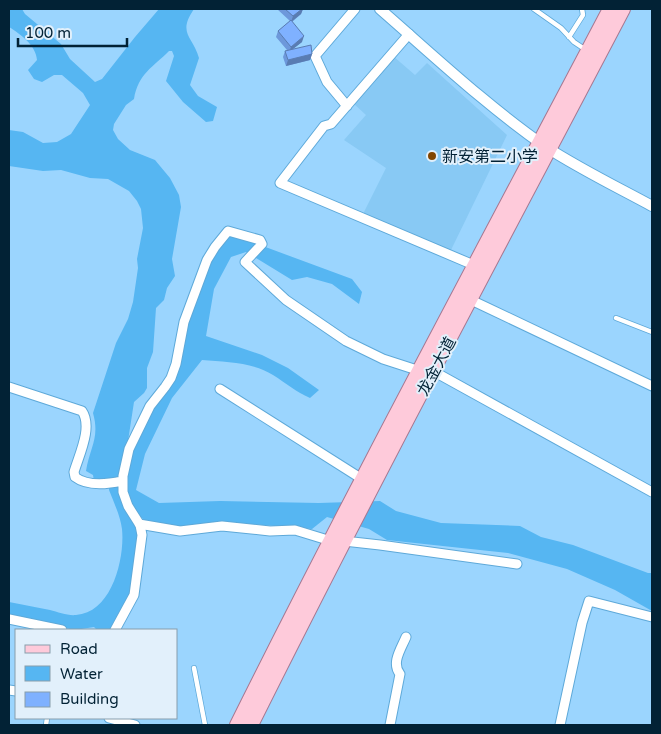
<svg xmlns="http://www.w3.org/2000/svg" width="661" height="734" font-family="'Varela Round','Noto Sans SC',sans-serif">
<rect width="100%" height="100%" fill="#9bd5fe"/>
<!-- built -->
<path fill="#88c9f4" d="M393,56L415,75L427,63L507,135L451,250L364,215V212L386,168L344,140L366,115L352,102Z"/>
<!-- water -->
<path fill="#56b6f2" d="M9,9H22L25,14L61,44L70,59L95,82L102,79L135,37L159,9H194C177,34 193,36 199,58L190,85L198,96L217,107L213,121L206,122L183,102L166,81L174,56L172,51H169C153,67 138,74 134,99L126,105L114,124L113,130L118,139L130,150L155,160L170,178L179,195L181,207L172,259L175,276L167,288L164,300L156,308L153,352L147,368V388L144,393L134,402L128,441L118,478L94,481L93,475L86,471C90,447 100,438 93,413L116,343L128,319L133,302L138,268L137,259L143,228L141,209L137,201L129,191L108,179L90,178L61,170L43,171L9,166V130L23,132L43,143L57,142L71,134L90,105L83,93L62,75H54L42,82L34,79L28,70L37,60C36,45 20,34 9,27Z
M227,236L241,238L352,279L362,292L359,304L332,284L307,277L292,280L246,252L231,257L214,289L206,336L262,355L288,368L319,390L310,398C296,392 286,383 273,375C252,362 226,362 202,360L172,398L145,454L136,490L159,503L220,501L319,503L380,501L396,511L441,523L520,526L541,537L573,545L648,573H652V611L615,590L567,569L508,553L387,540L369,529L327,517L312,529L225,522L183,529L145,521L132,508L126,494L127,476L133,442L150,409L168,388L185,326L211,258Z
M116,484L139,527L133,588L111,630H97L94,627L75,630L9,617V602C23,605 36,607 50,610C58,612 68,616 76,615C112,613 125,558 122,529C120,515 114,503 109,490V485Z"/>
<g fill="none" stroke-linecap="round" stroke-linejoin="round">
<defs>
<path id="service" d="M534,9L561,28L574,42L586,50
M569,37L583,15L582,9
M616,318L652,332
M194,668L205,725
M46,725L47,718"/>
<path id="minor" d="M409,34L331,124L324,126L280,183L476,266
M347,106L327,82L315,56L355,9
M471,300L652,386
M433,371L652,492
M9,387L82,411C93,427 79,455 74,472L75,477C88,487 108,484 122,481
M220,389L362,479
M139,524L180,531L222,526L270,531L295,530L331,541
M344,541L380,545L517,564
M9,619L62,630
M115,630L134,595L142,535L140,525L128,506L123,492V476L129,449L150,406L165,387L171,378L176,364L184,322L207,260L215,247L228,231L260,240L262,244L245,262L286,300L346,341L383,359L420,371
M9,690L16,691
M109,718L135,725
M390,725L400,674C391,663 401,649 406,637
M560,725L582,623L589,601L652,617"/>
<path id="tertiary" d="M380,9C434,56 487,106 546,147C580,169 617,187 652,206"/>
<path id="primary" d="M237,725C357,484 485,247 610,9
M251,725C371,484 498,247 623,9"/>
</defs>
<!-- service casing -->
<use href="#service" stroke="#5ea9d9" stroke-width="6"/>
<!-- minor casing -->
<use href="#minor" stroke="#5ea9d9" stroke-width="11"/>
<!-- tertiary casing -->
<use href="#tertiary" stroke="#5ea9d9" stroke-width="12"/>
<!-- primary casing -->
<use href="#primary" stroke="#a67891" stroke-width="16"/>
<!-- service -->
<use href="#service" stroke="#fff" stroke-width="4.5"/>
<!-- minor -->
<use href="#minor" stroke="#fff" stroke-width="9"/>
<!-- tertiary -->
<use href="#tertiary" stroke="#fff" stroke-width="10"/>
<!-- primary -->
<use href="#primary" stroke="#fecada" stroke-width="14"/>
</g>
<!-- wall -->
<path fill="#6d98db" d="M277,9H303L301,14L292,22L302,42L293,49L312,54L310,60L286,66L283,57L285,51L287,50L276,37L278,31L290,21Z"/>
<!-- shaded-wall -->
<path fill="#597cb2" d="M301,9H303L301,14L291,22L293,16Z
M304,36L302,42L289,52L291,47Z
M312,54L310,60L286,66L288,60Z"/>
<!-- building -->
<path fill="#7fb1ff" stroke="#597cb2" d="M285,9H302L293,16Z
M291,20L304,36L291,47L278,31Z
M311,45L312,54L288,60L285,51Z"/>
<!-- markers -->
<circle fill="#814500" stroke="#e2f0fb" stroke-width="2" cx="432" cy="156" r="5"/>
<g text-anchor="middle" stroke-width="4" stroke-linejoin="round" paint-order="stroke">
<!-- poi labels -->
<g font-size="16" fill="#022235" stroke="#e2f0fb" text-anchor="start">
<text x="442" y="162">新安第二小学</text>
</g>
<!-- street labels -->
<g font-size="16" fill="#022235" stroke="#e2f0fb">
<text transform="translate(436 366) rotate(-62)" y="6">龙金大道</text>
</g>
</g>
<!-- border -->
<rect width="661" height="734" fill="none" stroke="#022235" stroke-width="20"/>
<!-- legend -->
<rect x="15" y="629" width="162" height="90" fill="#e2f0fb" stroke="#889eac"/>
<rect x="25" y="645" width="25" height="8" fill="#fecada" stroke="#889eac"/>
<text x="60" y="654" font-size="15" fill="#022235">Road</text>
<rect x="25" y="666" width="25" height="15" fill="#56b6f2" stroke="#889eac"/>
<text x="60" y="679" font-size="15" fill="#022235">Water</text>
<rect x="25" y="692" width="25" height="15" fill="#7fb1ff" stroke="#889eac"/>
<text x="60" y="704" font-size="15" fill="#022235">Building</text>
<!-- scale -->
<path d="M18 38v8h109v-8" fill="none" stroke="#022235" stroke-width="2.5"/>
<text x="25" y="38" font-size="15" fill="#022235" stroke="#e2f0fb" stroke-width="4" paint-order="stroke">100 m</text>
</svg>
